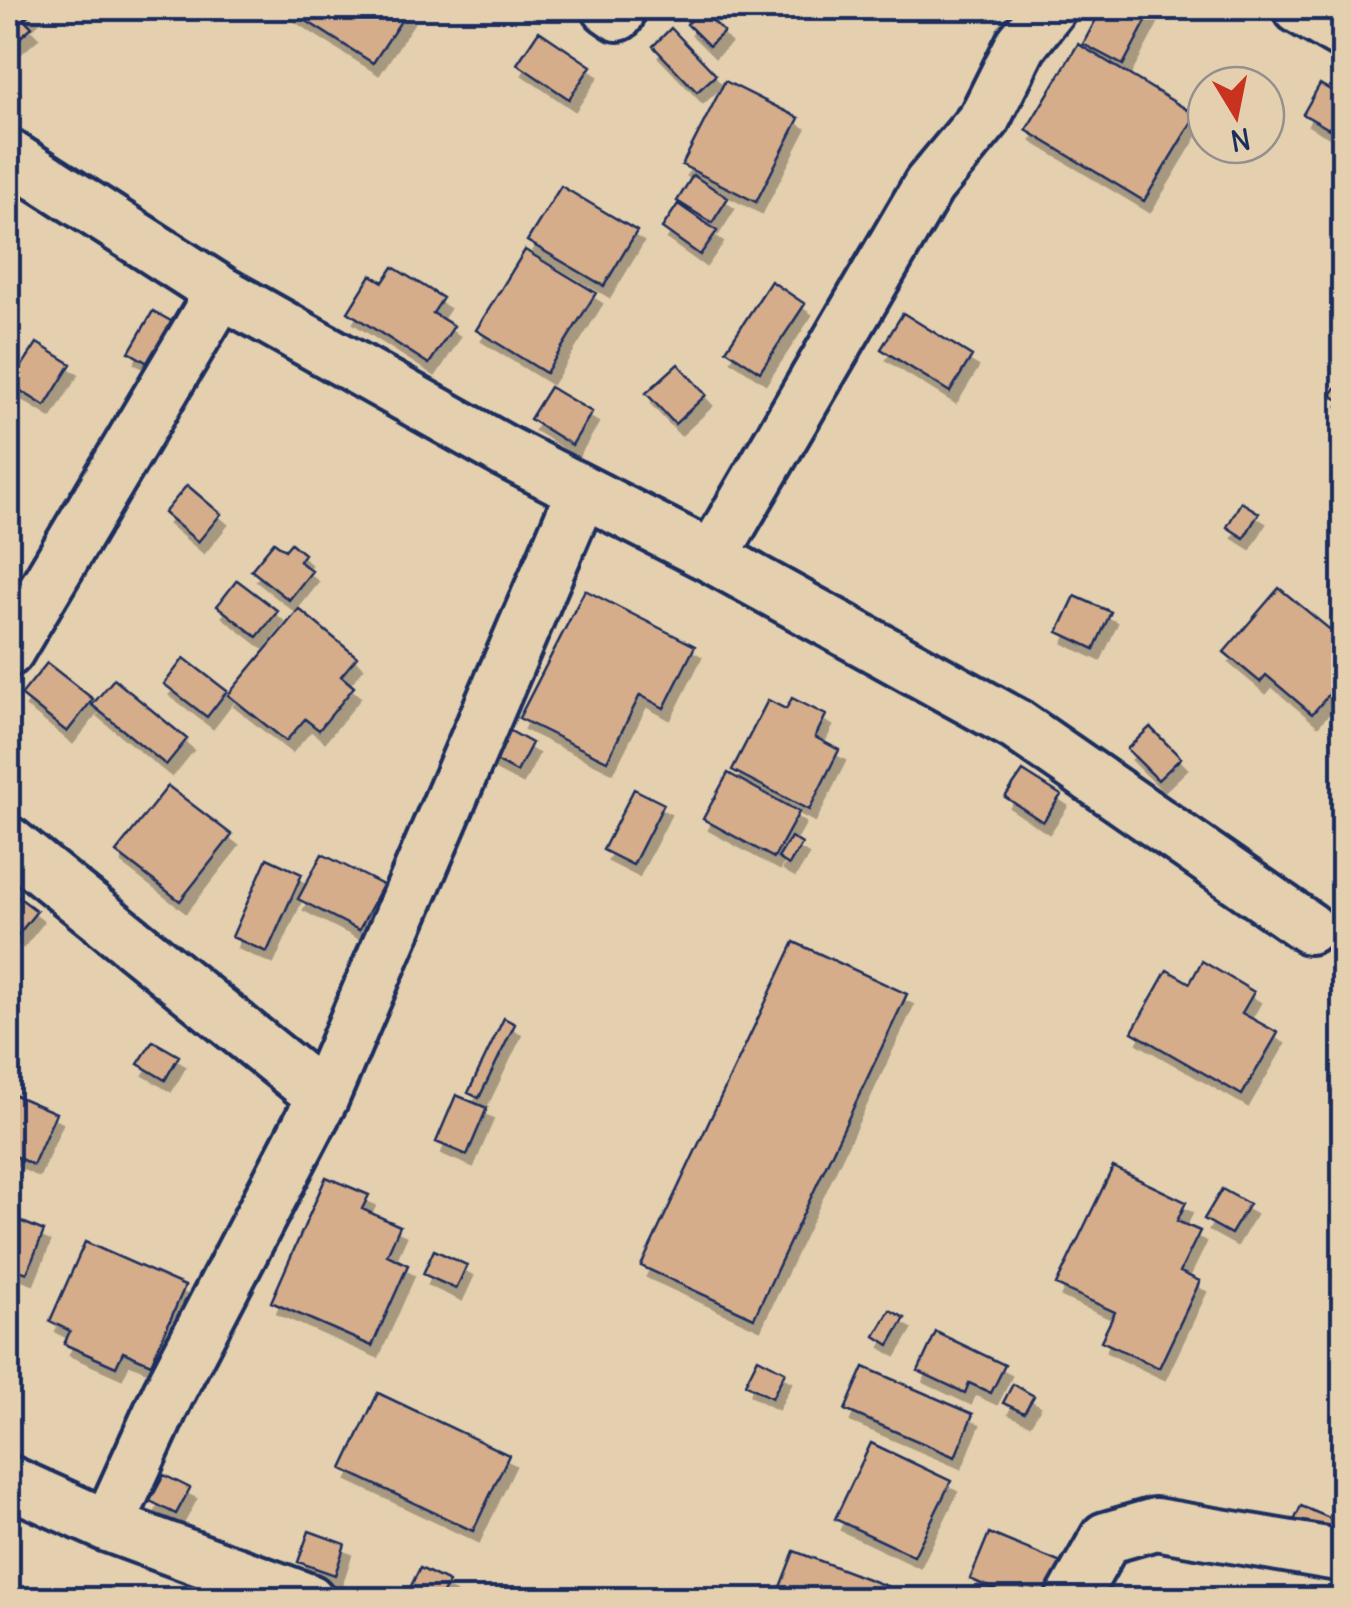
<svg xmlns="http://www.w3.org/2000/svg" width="1351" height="1607" font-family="Delius,sans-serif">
<defs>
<filter id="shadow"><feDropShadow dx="6" dy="11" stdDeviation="0" flood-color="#0004"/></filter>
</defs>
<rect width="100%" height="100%" fill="#e4d0af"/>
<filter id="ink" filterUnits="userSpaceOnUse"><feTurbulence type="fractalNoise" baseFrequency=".01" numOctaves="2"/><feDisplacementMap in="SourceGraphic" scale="20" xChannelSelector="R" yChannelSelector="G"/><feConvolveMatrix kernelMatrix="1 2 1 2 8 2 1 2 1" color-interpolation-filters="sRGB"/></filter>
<g filter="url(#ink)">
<!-- building -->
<path fill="#d6ad8a" stroke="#1b2f5e" stroke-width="2.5" filter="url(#shadow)" d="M8,8L35,9L24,19L32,27L8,48Z
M286,8H400L407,12L373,63Z
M1102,8H1153L1123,65L1083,44Z
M702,10L724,32L709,46L687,24Z
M671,28L716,75L697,92L653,46Z
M539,31L591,66L569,99L517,64Z
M1078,44L1196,115L1144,201L1026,130Z
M725,81L799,118L756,202L682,165Z
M1320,84L1344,98L1329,129L1303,114Z
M693,175L728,198L712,223L677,201Z
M561,186L637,231L604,286L527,241Z
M678,204L717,231L700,255L662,228Z
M525,250L596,293L546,373L476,330Z
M393,267L443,298L433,313L454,326L429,364L348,312L371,275L383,282Z
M771,281L805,304L760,372L726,350Z
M153,311L178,325L153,366L129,352Z
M903,313L972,356L950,392L881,349Z
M37,343L71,364L45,406L10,384Z
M678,364L706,395L675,424L646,393Z
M1344,375V403L1331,395Z
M550,387L592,412L572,445L530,419Z
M187,485L221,514L198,542L164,513Z
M1241,502L1259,513L1244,538L1227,527Z
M274,542L285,550L291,543L304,554L299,561L312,571L289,600L251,570Z
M237,580L278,611L257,637L217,606Z
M1279,588L1344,641V677L1312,714L1266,675L1260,682L1224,652Z
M585,590L695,646L664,708L640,695L607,761L519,718Z
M1075,596L1111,612L1094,649L1058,632Z
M299,609L357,657L341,676L354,687L319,730L305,719L286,741L228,695Z
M184,658L227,691L207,717L164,684Z
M47,663L93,699L67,732L21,695Z
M114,679L187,739L166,765L92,705Z
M792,698L826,715L815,737L839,750L809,810L732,770L768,700L786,709Z
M1150,727L1181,758L1158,780L1127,749Z
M505,728L532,743L517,772L488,757Z
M1023,771L1061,795L1043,822L1005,797Z
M728,773L799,812L774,858L703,819Z
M168,786L232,835L180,901L116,852Z
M634,789L664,804L633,865L603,850Z
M791,837L802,844L789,865L778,858Z
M322,854L383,885L359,930L298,899Z
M267,858L302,874L267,952L232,937Z
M9,890L37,911L17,936L8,929Z
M794,942L907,994L754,1318L641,1266Z
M1202,961L1254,992L1242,1013L1278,1033L1242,1095L1132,1032L1167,970L1190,983Z
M504,1018L515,1024L479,1098L468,1093Z
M153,1041L179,1056L165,1080L138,1064Z
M10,1093L56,1113L33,1165L8,1153Z
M456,1095L487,1108L467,1155L436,1142Z
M1113,1167L1186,1202L1177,1221L1200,1231L1180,1272L1200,1281L1159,1368L1101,1341L1115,1312L1056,1285Z
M326,1177L369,1195L362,1209L400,1226L387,1255L408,1265L372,1346L271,1302Z
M1222,1189L1249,1204L1231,1234L1204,1219Z
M8,1216L44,1231L27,1273L8,1266Z
M85,1242L185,1286L151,1364L123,1352L116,1367L64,1344L70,1331L50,1321Z
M434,1250L467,1265L456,1289L423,1274Z
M890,1310L905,1318L889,1345L875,1336Z
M936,1332L1005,1365L991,1393L969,1383L965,1393L918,1371Z
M758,1358L785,1372L772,1398L745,1384Z
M864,1367L973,1414L955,1457L845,1410Z
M1013,1384L1034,1396L1024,1413L1003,1403Z
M378,1393L509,1455L473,1531L342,1469Z
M871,1443L951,1481L914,1556L835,1519Z
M164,1475L190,1488L176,1514L150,1501Z
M1301,1506L1344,1524V1551L1290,1529Z
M309,1531L345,1544L335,1575L298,1562Z
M989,1533L1061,1563L1045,1600H1018L970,1579Z
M794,1551L889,1587L884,1600H775Z
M420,1568L449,1582L439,1600H404Z"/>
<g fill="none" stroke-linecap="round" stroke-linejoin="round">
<defs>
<path id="minor" d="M608,8L618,15
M1299,8L1344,34
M8,155L221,292L506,452L712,557L1015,724L1309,928
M712,557L929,185L984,119L1021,45L1050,8
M8,651L221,292
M8,842L323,1097
M8,1481L108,1526L309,1600
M108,1526L168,1394L323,1097L582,492
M1071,1600L1106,1538L1155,1524L1344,1556"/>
</defs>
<!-- minor casing -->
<use href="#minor" stroke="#1b2f5e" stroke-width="58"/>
<!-- minor -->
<use href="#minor" stroke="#e4d0af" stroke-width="50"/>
</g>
</g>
<!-- margin -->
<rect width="1351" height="1607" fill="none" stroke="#e4d0af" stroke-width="40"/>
<rect x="20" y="20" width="1311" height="1567" fill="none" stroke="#1b2f5e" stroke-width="4" filter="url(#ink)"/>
<!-- north arrow -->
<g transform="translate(1236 115) rotate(170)"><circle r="48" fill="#e4d0af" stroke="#94908f" stroke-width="2.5"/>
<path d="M0-8L18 38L0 25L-18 38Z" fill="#c8321e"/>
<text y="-15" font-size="28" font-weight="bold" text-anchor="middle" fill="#1b2f5e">N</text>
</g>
</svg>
